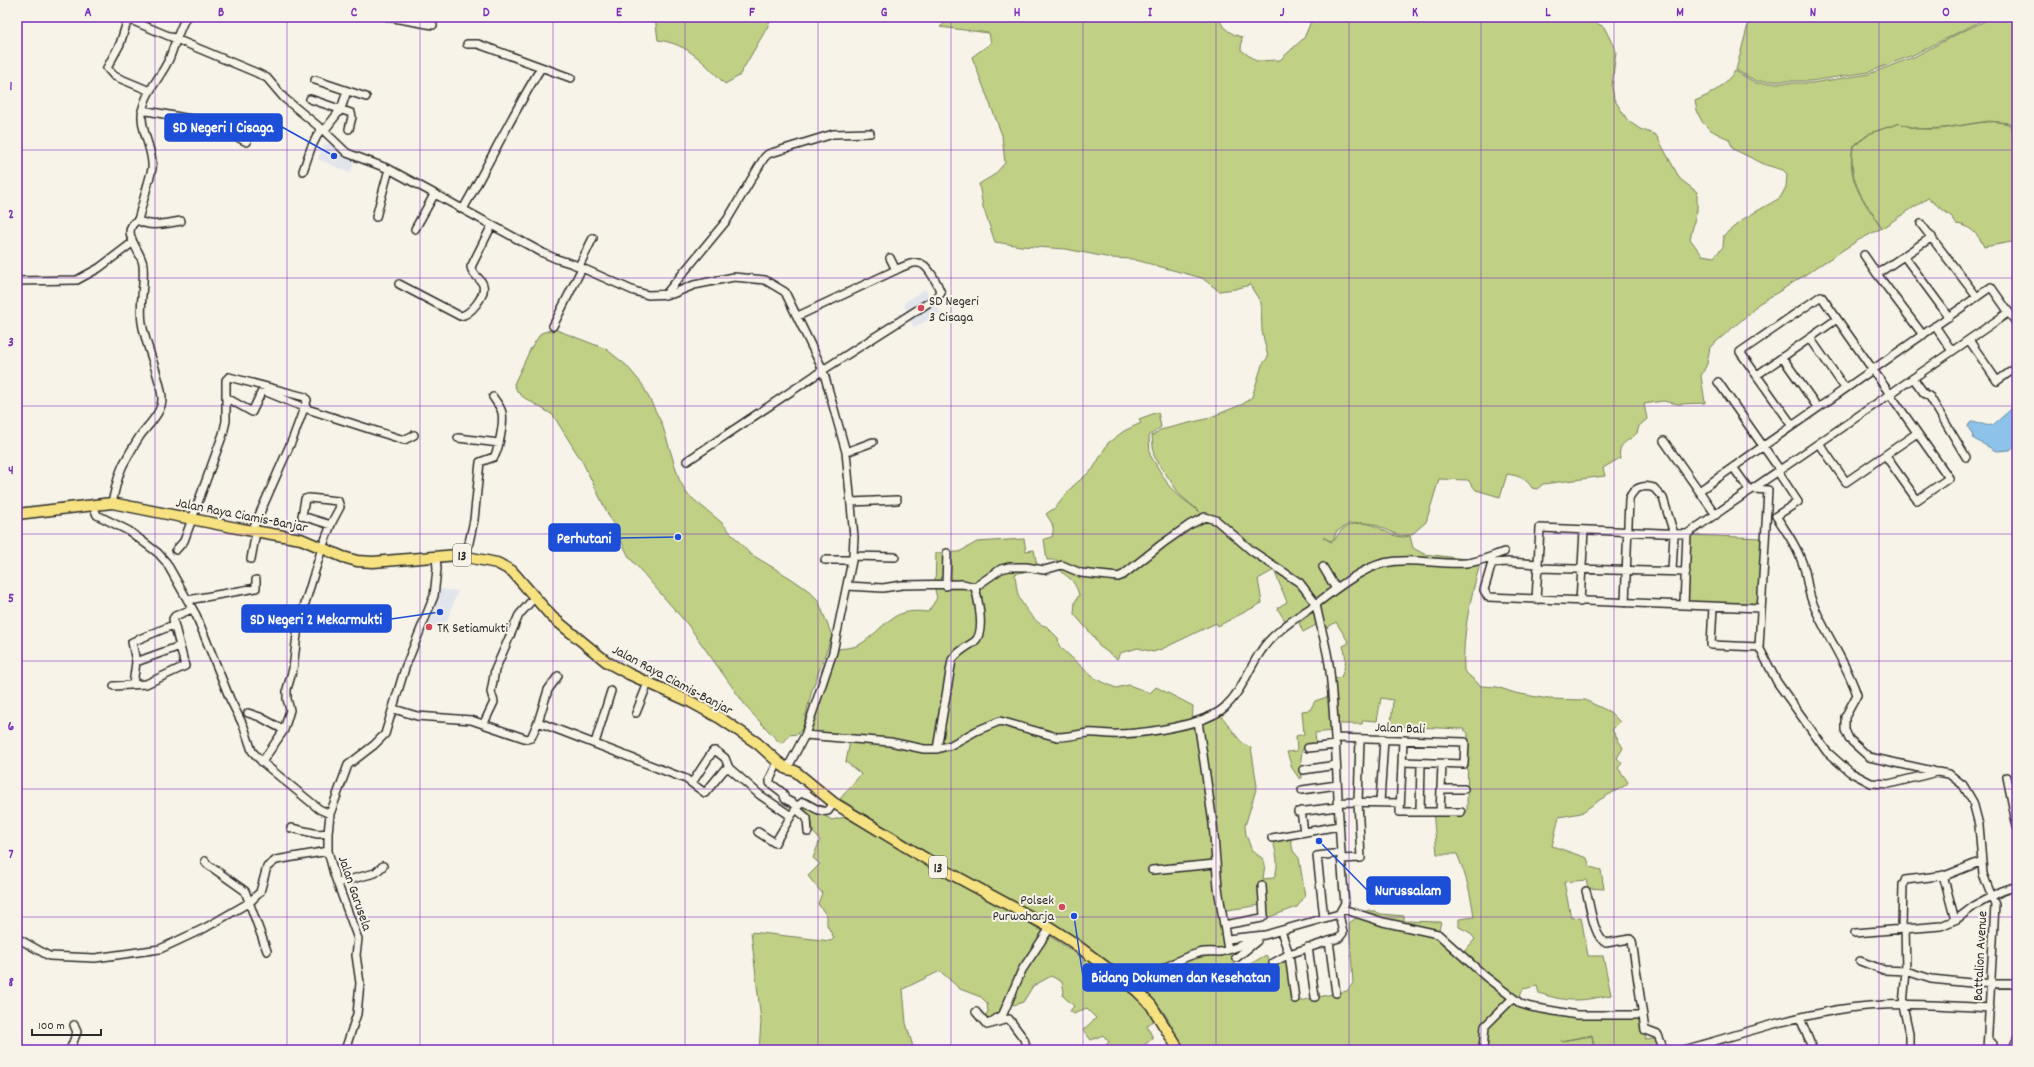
<svg xmlns="http://www.w3.org/2000/svg" width="2034" height="1067" font-family="Dekko,sans-serif">
<rect width="100%" height="100%" fill="#f7f3e8"/>
<filter id="ink" filterUnits="userSpaceOnUse"><feTurbulence type="fractalNoise" baseFrequency=".025" numOctaves="2"/><feDisplacementMap in="SourceGraphic" scale="8" xChannelSelector="R" yChannelSelector="G"/><feConvolveMatrix kernelMatrix="1 2 1 2 8 2 1 2 1" color-interpolation-filters="sRGB"/></filter>
<g filter="url(#ink)">
<!-- built -->
<path fill="#e2e5ec" d="M330,140L356,159L350,173L318,159L325,143L328,145Z
M925,289L941,313L914,327L908,317L904,303Z
M437,589L458,591L444,629L435,626L433,630L424,627Z"/>
<!-- green -->
<path fill="#c0d186" stroke="#767e58" d="M655,17H771L768,26L739,76L725,84C704,63 689,44 658,40Z
M952,17H1219C1221,28 1232,35 1242,37L1241,50L1256,61L1280,60L1304,38L1313,17H1591L1596,23L1604,27L1616,51L1612,86L1614,99L1628,121L1640,129L1656,135L1680,179L1697,192V210L1690,239L1702,255L1714,257L1723,247L1724,235L1745,218L1780,198L1786,187L1787,174L1783,170L1766,165L1733,149L1729,139C1708,130 1699,125 1695,101C1712,94 1724,86 1735,71L1756,83H1812L1869,74L1914,57L1959,33L1994,17H2017V135L2010,123L1989,121L1943,128L1916,129L1902,124C1933,136 1957,124 1988,122C1995,121 2002,123 2009,124L2017,137V241L1984,247C1979,235 1970,225 1956,224L1952,217L1928,198L1882,228C1864,199 1848,184 1853,147L1871,133L1900,123L1870,133L1853,146C1846,182 1863,200 1882,228L1857,241L1780,291L1758,304L1750,313L1710,347L1707,364L1701,376L1705,403L1678,404L1663,401L1644,404L1647,419L1639,426L1637,433C1628,442 1617,443 1620,458L1603,468L1605,476L1543,484L1537,489L1532,488C1526,478 1519,476 1507,474L1500,497L1476,490L1468,480L1439,479L1426,522L1411,535L1400,536L1374,524L1361,523L1349,524L1336,532L1334,539L1330,541L1323,537L1331,542L1335,540C1341,525 1360,519 1375,526C1386,531 1396,540 1410,536L1413,548L1424,554L1466,559V561C1432,558 1400,552 1369,565L1286,622L1277,608L1287,602L1274,570L1258,579L1262,603L1218,626L1216,623L1162,649L1153,652L1138,648L1120,653L1117,659L1099,646L1094,637L1074,614L1075,602L1079,595C1076,584 1071,578 1061,572L1057,560H1047L1044,539L1052,537C1055,526 1052,523 1046,514L1056,507L1072,487L1093,469L1108,443L1124,431L1141,423L1139,419L1158,412L1161,427L1149,436L1150,455L1169,486L1179,496L1200,512L1180,495L1154,456L1152,436L1160,430L1206,419L1243,404L1252,397L1262,365L1268,357L1262,331L1261,303L1250,285L1235,289L1219,291L1202,278L1132,259L1111,258L1066,249L1021,246L995,242L983,207L979,184L994,175L1005,163L1002,135L972,57L991,43L989,33L940,27Z
M1750,17H1989L1913,55L1869,72L1811,81H1756L1736,70Z
M554,329L606,349L626,365L642,384L662,424L679,479L687,494L721,522L749,553L792,579L809,591L818,600L832,636L812,690L803,727L798,734L789,735L784,742L780,743L748,709L688,625L629,557L583,463L553,415L523,397L517,391L514,384L531,348L541,333Z
M1690,535L1762,538L1759,605L1688,602Z
M1024,539L1026,551L1034,550L1037,566L1035,569L1015,574C1016,581 1016,590 1019,597C1022,605 1037,626 1046,626L1058,638L1059,646L1094,678L1116,688L1129,685L1150,693L1156,687L1193,706L1192,724L1218,716L1222,717C1229,724 1241,747 1251,747L1257,786L1245,826L1246,835L1252,851L1262,858L1265,864L1263,879L1274,878C1280,865 1276,854 1273,840L1290,836L1293,851L1299,858L1305,896L1297,907L1264,919L1261,905L1220,911L1226,947C1190,951 1163,958 1136,983L1100,955L1039,916L954,869L840,799L861,774L846,762L851,736L809,732L838,649C844,648 853,648 859,645C887,628 889,607 928,612L937,598L935,590L936,553L959,552L977,542Z
M1406,562L1480,564C1470,599 1462,635 1464,671L1481,686L1497,687L1515,693L1548,699L1585,700L1610,712L1620,722L1612,730L1623,748L1617,758L1622,763L1618,768L1628,782L1626,785L1601,799L1581,813L1559,817L1552,846L1587,858L1590,867L1601,870L1604,889L1588,888L1586,880L1564,882L1571,918L1581,917L1588,956H1603L1611,995C1581,1001 1568,1003 1539,993L1537,986L1523,989L1519,999L1463,953L1475,939L1469,932L1459,927V919L1474,917C1471,894 1466,875 1457,854H1437L1433,811L1467,812L1468,733L1463,729L1391,726L1393,700L1381,698L1377,721L1363,720L1362,724H1331V731L1315,733L1316,744L1305,746L1302,750L1301,759L1302,778H1299L1292,768L1287,752L1297,751L1296,736L1304,734L1302,711L1310,710L1315,701L1330,696L1329,680L1341,677C1346,666 1347,658 1343,646L1349,643L1336,622L1325,629L1318,624L1303,632L1299,623L1337,594L1372,570Z
M806,805L832,820L845,817C921,863 1001,902 1074,952C1104,972 1132,991 1156,1018L1147,1026L1153,1038L1138,1050H1101L1109,1042L1103,1035L1091,1040L1083,1030L1096,1018L1086,1008L1074,1014L1070,1011L1074,1006L1063,996L1064,991L1062,982L1051,976L1033,986L1023,1002L1014,1005L1006,999L998,1014L988,1022L983,1017L988,1012L987,1003L981,997L960,989L940,971L903,989L906,1023L914,1050H759L761,1021L751,932L831,941L834,938L827,925V916L818,904L822,893L808,876L820,864L813,858L820,840L813,832L811,815L803,809Z
M1368,910L1381,914L1404,916V921L1441,922L1437,937L1530,1009L1643,1017L1646,1040L1662,1038L1664,1050H1595L1592,1035L1561,1041L1592,1036L1594,1050H1536L1537,1047L1535,1050H1184C1173,1029 1162,1000 1139,990L1180,961L1247,944L1234,956V964L1238,971L1266,955L1273,967L1287,958L1295,1002L1347,991L1353,983L1349,923Z"/>
<!-- water -->
<path fill="#8dc3eb" stroke="#66869e" d="M2017,404V444L2010,450L1996,451L1974,439L1968,426L1971,421C1979,421 1984,427 1993,425Z"/>
<g fill="none" stroke-linecap="round" stroke-linejoin="round">
<defs>
<path id="minor" d="M388,17L433,25
M467,44H478L571,78
M315,80L366,97
M150,91L114,76L107,68L120,44L127,22L133,21L257,73L267,78L284,98L324,131L347,153L389,169L543,253L557,259L573,264L634,291L648,295L672,294L694,285L734,277L765,280L785,292L823,370L846,452L854,537L853,556L833,652L805,735L787,769
M310,99L351,113L352,117L349,129
M142,110L196,120L215,126L247,142
M324,131L341,109L347,91
M303,171L311,148L321,128
M463,209C490,162 512,114 541,68
M376,217L389,169
M138,220C150,228 167,223 181,221
M1921,224L1977,297
M415,229L434,195
M1864,255L1877,274
M1904,256L1949,317
M890,258L896,270
M579,266L593,238
M17,281L77,280L99,268L132,243
M399,284L460,316C470,315 486,296 483,285C481,278 472,275 471,267L492,225
M665,295L727,220L764,158L768,154L833,134L870,133
M553,326L582,268
M1935,326L1952,351
M1923,335L1877,274L1932,237
M1810,338L1845,388
M1969,340L1997,381L2017,367
M1782,357L1818,408
M1757,375L1837,319
M1913,378L1924,393L1930,397L1966,457
M1718,382L1780,470
M227,398L252,412L261,393L264,391L298,405
M304,408L404,440L414,435
M1792,425L1740,352L1821,296L1949,478L1917,500L1885,455
M458,438L499,443
M1664,441L1716,515
M1819,443L1846,482L1917,433
M846,452L873,442
M687,461L823,370L936,298L941,293C938,285 928,263 918,263C912,262 905,266 900,268L798,316
M1733,467L1750,491
M1778,472L1798,502L1776,516C1788,534 1799,550 1805,571C1807,581 1808,591 1812,601C1824,633 1847,663 1857,695L1845,717V730L1849,739L1869,757L1933,771
M1753,489L1768,490L1759,647L1777,682L1827,752L1850,772L1871,783L1889,784L1937,772L1949,774L1963,785L1973,802L1979,825L1983,874L1995,905L1987,1050
M1699,491L1991,287L2017,324
M851,502L897,500
M112,503C115,490 117,478 123,465C128,456 134,445 140,436C148,425 163,412 162,397C159,372 146,348 142,323C139,303 145,285 143,265C142,251 118,231 138,220L152,169C154,151 141,133 142,115C143,93 162,77 170,57C175,43 179,30 186,17
M93,506L97,515L129,531L158,553L166,562L196,615L230,699L244,727L252,751L262,762L319,809L330,814
M176,550L184,541L223,434L226,421V380L229,377L305,397L307,400L293,438L252,531
M466,556L474,520L480,462L494,457C499,449 504,422 502,413C501,407 496,402 493,397
M853,556L895,557
M251,559L256,532
M825,560H852
M1538,564L1508,562L1492,563L1484,590L1488,597L1684,605L1687,534
M1323,567L1336,589
M1538,568L1686,572
M847,586L883,588L902,585L963,584L975,587C978,599 986,633 974,642C965,648 958,651 952,660L937,749
M946,586L947,553
M188,600L256,588V580
M1536,600L1540,528L1687,534L2009,312
M1580,602L1584,530
M1625,603L1629,499C1633,488 1643,484 1654,488L1663,498L1674,534L1672,571
M1684,605L1761,608
M1713,607L1711,645L1759,647
M136,662L180,646
M133,685L136,662L132,642L173,625
M114,686L146,684L185,666L173,619L175,616L192,609
M394,709L417,716L471,720L527,739L531,738L538,722L686,779L705,793L724,770L729,768L760,795L791,816L798,806L803,802C812,805 818,813 828,811L834,803
M248,713L260,717L284,730
M636,713L648,683
M1198,721L1213,823L1218,888L1228,950
M538,722L548,690L558,676
M484,723L494,702L491,692L495,670L519,615L534,598
M805,735L890,742L924,749H937L951,745L976,731L1000,721L1057,737C1068,737 1077,735 1087,733C1098,732 1109,735 1120,734C1147,733 1206,725 1225,707C1242,691 1248,670 1261,651C1273,632 1298,617 1316,604L1300,583L1252,551L1216,520L1205,517L1189,525L1162,544L1123,575L1118,577L1081,573L1062,565L1044,570L1026,567H1009L1001,569L975,587
M1335,738L1465,742L1464,764L1402,762
M1403,740L1400,812H1461
M595,743L611,691
M1308,748L1336,745
M262,762L284,730L290,710L287,699V689L293,669L298,626L322,548L332,522L340,507L338,501L309,498L305,499L302,516L331,525
M778,762L770,779V783L783,793L785,799L798,806
M1303,770L1336,765
M2007,777L2017,827
M692,783L713,751H716L725,758L729,768
M1441,789H1464
M1302,790L1337,785
M1337,802L1400,803
M1380,802L1384,739
M796,809L807,818L808,832
M1301,811L1304,832
M1298,812L1337,807
M1420,812L1421,763
M1440,812L1442,764
M291,828L318,834L328,833
M758,832L775,843L791,816
M1272,838L1339,826
M1341,859L1361,858L1358,802L1360,739
M205,861L207,864L245,891L267,951
M1152,870L1215,864
M1943,875L1955,920
M337,883L375,873L383,866
M1586,891C1590,903 1593,937 1606,943L1630,939L1632,941L1645,1030L1658,1035L1664,1050
M1343,909L1383,922L1438,934L1486,977L1521,1004L1531,1007L1577,1015H1643
M1324,918L1317,856L1341,853
M1224,925L1262,918L1264,916L1262,886
M1902,928L1903,884L1905,880L1947,875L1982,861
M1905,928L1906,971L1903,1005L1909,1033V1050
M1281,931L1289,954L1339,938L1343,933L1339,914
M1855,933L1941,926L1957,919L1974,906L2002,891L2017,886
M17,938L49,956L95,958L160,949L205,928L250,902L260,892L267,867L276,860L328,851
M1227,939L1265,935L1339,914L1345,903C1337,826 1338,749 1330,672C1328,649 1320,627 1316,604C1334,590 1362,568 1384,563C1412,557 1438,565 1466,563C1480,562 1492,556 1504,552
M1329,941L1336,993
M1308,947L1315,997
M1236,958L1257,941
M1860,961L1884,970L1906,971L1931,979L1971,983L2017,984
M1273,963L1289,954L1295,999
M1136,990C1154,974 1175,959 1199,953C1206,951 1213,952 1220,952C1233,950 1246,943 1258,938
M976,1012L987,1025L1009,1019L1024,1039L1027,1050
M1800,1018L1813,1050
M987,1025L1003,1014L1022,970L1050,928
M1988,1039L1993,1044L1992,1050
M2013,1048L2017,1039
M70,1050L77,1032L74,1025
M345,1050L357,1014L360,983L356,955L358,939L334,874L328,851V833L330,814L348,765L374,745L385,734L405,668L434,596L437,569L436,556
M1483,1050L1485,1026L1513,998
M1684,1050C1734,1036 1784,1019 1836,1010C1886,1001 1940,1005 1990,1008"/>
<path id="highway" d="M17,514L112,503L242,529L301,539L343,557L357,561L373,562L457,555L497,563L512,571L552,617L607,662L629,674L691,702L720,718L757,743L778,762L787,769L795,771L834,803L946,871L1046,925L1071,941L1136,990L1151,1005L1179,1050"/>
</defs>
<!-- minor casing -->
<use href="#minor" stroke="#2b2b2b" stroke-width="10"/>
<!-- highway casing -->
<use href="#highway" stroke="#2b2b2b" stroke-width="13"/>
<!-- minor -->
<use href="#minor" stroke="#f7f3e8" stroke-width="7"/>
<!-- highway -->
<use href="#highway" stroke="#f6e281" stroke-width="10"/>
</g>
</g>
<!-- grid -->
<path fill="none" stroke="#7b2cbf" stroke-width="1" stroke-opacity="0.55" d="M155,17V1050M287,17V1050M420,17V1050M553,17V1050M685,17V1050M818,17V1050M951,17V1050M1083,17V1050M1216,17V1050M1349,17V1050M1481,17V1050M1614,17V1050M1747,17V1050M1879,17V1050M17,150H2017M17,278H2017M17,406H2017M17,534H2017M17,661H2017M17,789H2017M17,917H2017"/>
<!-- markers -->
<g fill="#d1495b" stroke="#f7f3e8" stroke-width="1.5">
<circle cx="921" cy="308" r="4"/>
<circle cx="429" cy="627" r="4"/>
<circle cx="1062" cy="907" r="4"/>
</g>
<g text-anchor="middle" stroke-width="4" stroke-linejoin="round" paint-order="stroke">
<!-- shield labels -->
<g fill="#f7f3e8" stroke="#686764" stroke-width="1">
<rect x="453" y="544" width="18" height="22" rx="3"/>
<rect x="929" y="856" width="18" height="22" rx="3"/>
</g>
<g font-size="13" font-weight="bold" fill="#2b2b2b">
<text x="462" y="560">13</text>
<text x="938" y="872">13</text>
</g>
<!-- poi labels -->
<g font-size="14" fill="#2b2b2b" stroke="#f7f3e8" text-anchor="start">
<text x="929" y="305">SD Negeri<tspan x="929" dy="16">3 Cisaga</tspan></text>
<text x="437" y="632">TK Setiamukti</text>
<text x="1054" y="904" text-anchor="end">Polsek<tspan x="1054" dy="16">Purwaharja</tspan></text>
</g>
<!-- street labels -->
<g font-size="14" fill="#2b2b2b" stroke="#f7f3e8">
<text transform="translate(242 514) rotate(11)" y="5">Jalan Raya Ciamis-Banjar</text>
<text transform="translate(673 679) rotate(28)" y="5">Jalan Raya Ciamis-Banjar</text>
<text transform="translate(1400 727) rotate(2)" y="5">Jalan Bali</text>
<text transform="translate(356 893) rotate(71)" y="5">Jalan Garusela</text>
<text transform="translate(1979 956) rotate(-87)" y="5">Battalion Avenue</text>
</g>
</g>
<!-- callouts -->
<path fill="none" stroke="#1d4ed8" stroke-width="1.5" d="M334 156L282 127M678 537L620 538M440 612L391 619M1319 841L1367 890M1074 916L1083 977"/>
<g fill="#1d4ed8" stroke="#f7f3e8" stroke-width="1.5">
<circle cx="334" cy="156" r="4"/>
<circle cx="678" cy="537" r="4"/>
<circle cx="440" cy="612" r="4"/>
<circle cx="1319" cy="841" r="4"/>
<circle cx="1074" cy="916" r="4"/>
</g>
<g fill="#1d4ed8" stroke="#1d4ed8" stroke-width="1.5">
<rect x="165" y="114" width="117" height="27" rx="4"/>
<rect x="549" y="524" width="71" height="27" rx="4"/>
<rect x="242" y="605" width="149" height="27" rx="4"/>
<rect x="1367" y="877" width="83" height="27" rx="4"/>
<rect x="1083" y="964" width="196" height="27" rx="4"/>
</g>
<g font-size="15" text-anchor="middle" font-weight="bold" fill="#fff">
<text x="223" y="132">SD Negeri 1 Cisaga</text>
<text x="584" y="543">Perhutani</text>
<text x="316" y="624">SD Negeri 2 Mekarmukti</text>
<text x="1408" y="895">Nurussalam</text>
<text x="1181" y="982">Bidang Dokumen dan Kesehatan</text>
</g>
<!-- margin -->
<rect width="2034" height="1067" fill="none" stroke="#f7f3e8" stroke-width="44"/>
<!-- scale -->
<path d="M32 1029v6h69v-6" fill="none" stroke="#2b2b2b" stroke-width="2"/>
<text x="38" y="1029" font-size="12" fill="#2b2b2b" stroke="#f7f3e8" stroke-width="3" paint-order="stroke">100 m</text>
<rect x="22" y="22" width="1990" height="1023" fill="none" stroke="#7b2cbf" stroke-width="1.5"/>
<g font-size="13" text-anchor="middle" font-weight="bold" fill="#7b2cbf">
<text x="88" y="16">A</text>
<text x="221" y="16">B</text>
<text x="354" y="16">C</text>
<text x="486" y="16">D</text>
<text x="619" y="16">E</text>
<text x="752" y="16">F</text>
<text x="884" y="16">G</text>
<text x="1017" y="16">H</text>
<text x="1150" y="16">I</text>
<text x="1282" y="16">J</text>
<text x="1415" y="16">K</text>
<text x="1548" y="16">L</text>
<text x="1680" y="16">M</text>
<text x="1813" y="16">N</text>
<text x="1946" y="16">O</text>
<text x="11" y="90">1</text>
<text x="11" y="218">2</text>
<text x="11" y="346">3</text>
<text x="11" y="474">4</text>
<text x="11" y="602">5</text>
<text x="11" y="730">6</text>
<text x="11" y="858">7</text>
<text x="11" y="986">8</text>
</g>
</svg>
